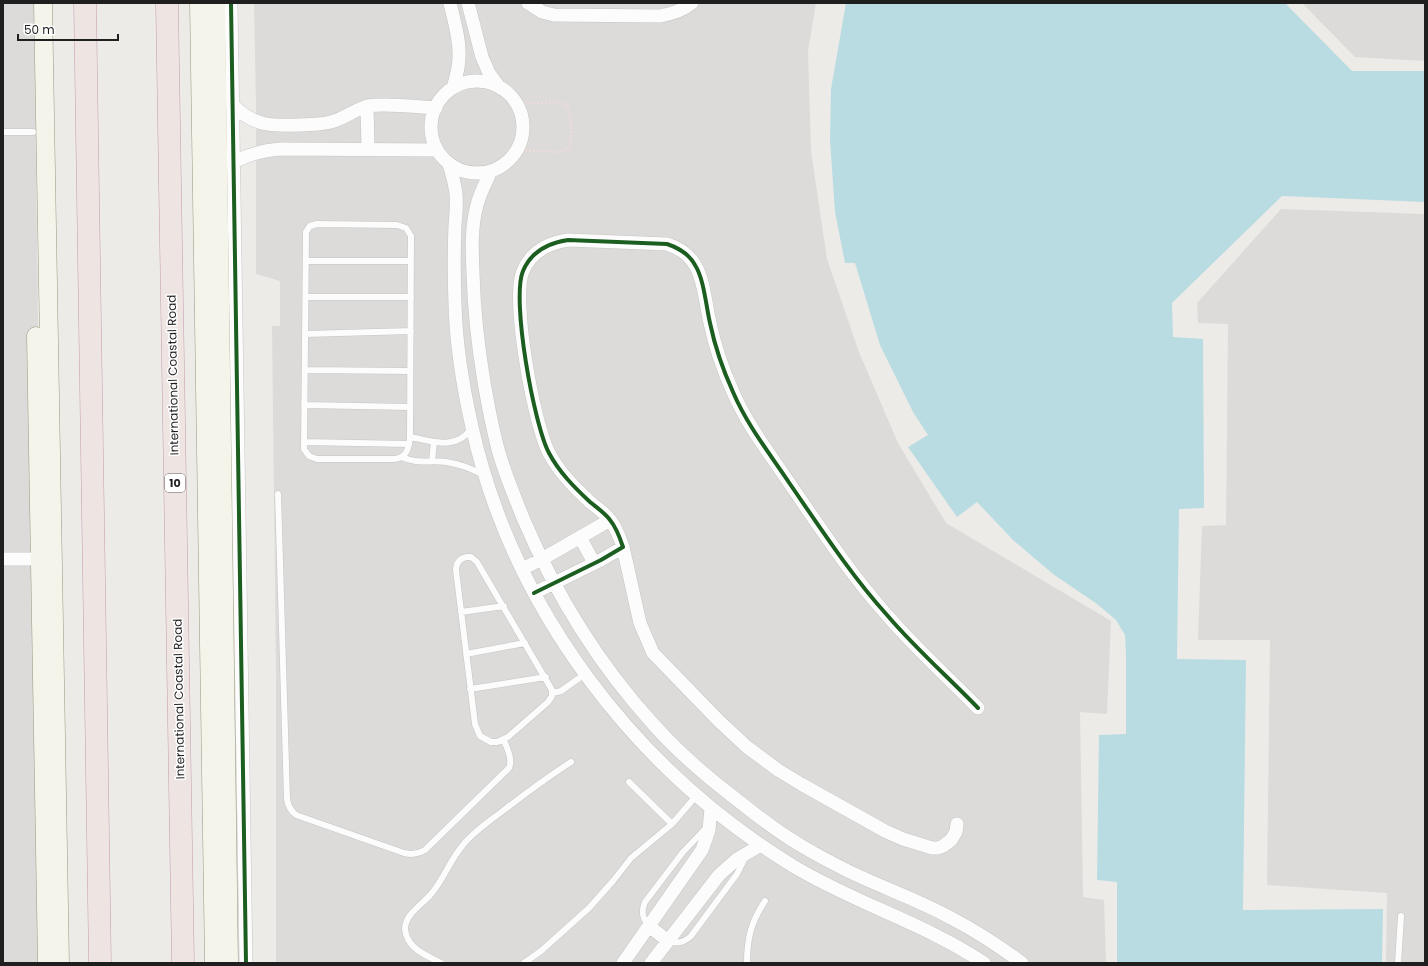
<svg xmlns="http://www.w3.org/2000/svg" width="1428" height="966" font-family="Poppins,sans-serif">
<rect width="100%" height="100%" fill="#edebe8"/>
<!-- residential -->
<path fill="#dcdbd9" d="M3,3H34L46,963H3Z
M254,3H816L808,51L811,151L827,259L859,352L898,443L946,523L1111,621L1107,714L1080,712L1083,897L1104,900L1106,963H276V672L272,326H280V281L256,274V106Z
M1302,3H1425V61L1355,57Z
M1281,209L1425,214V963H1386L1387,893L1267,885L1270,640H1198L1202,526L1226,525L1228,324L1198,323L1197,303Z"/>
<!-- water -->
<path fill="#b9dce2" d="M846,3H1285L1352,71H1425V202L1282,196L1172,303L1173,337L1203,339L1204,508L1179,509L1177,659L1246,660L1243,910L1383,909L1382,963H1117V882L1097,880L1099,735L1126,734V655L1125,635L1116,620L1097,604L1053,574L1013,540L977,502L957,517L908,447L928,435L913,412L880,345L855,263H845L835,212L830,140L831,89Z"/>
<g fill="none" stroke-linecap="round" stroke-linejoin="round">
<defs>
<path id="service" d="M3,132H33
M317,224L397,225L406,228L411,236L410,437C409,449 406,459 393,459H317L309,456L304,449L306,232L310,226Z
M306,261H411
M306,297H411
M305,334L411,331
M305,370L410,371
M304,405L410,407
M410,437C433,441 455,451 471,429
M304,442L409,444
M402,457C415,464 432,460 446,462C460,464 473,469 485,476
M432,461L434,442
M278,494L287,799C288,806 291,811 296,815L404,853C412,855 418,854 425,850L509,768C513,759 507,749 504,740
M467,557H471L477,562L552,690V696L548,702L508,737L497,742H491L480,736L475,724L456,570C456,563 460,558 467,557Z
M461,612L504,606
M466,654L525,643
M470,689L546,677
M553,693L561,691L585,674
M629,782L672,824
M649,926C642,918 641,911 645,902L683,852L707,827
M668,941C677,944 684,943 691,936L737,874L746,856
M441,963C426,955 407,949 405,929C405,914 422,905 431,894C444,879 450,860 463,845C474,831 490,821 504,810C526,793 548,777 571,762
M524,963L541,951L589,908L613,881L631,858L672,824L697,795
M747,963C747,938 751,922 765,901
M1398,963L1401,916"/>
<path id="minor" d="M231,3L246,963
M450,3C454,21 460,39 459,57C459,68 456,78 453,88
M468,3L482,57L489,73L500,88
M528,3L542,12L554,15L660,16C672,14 682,11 692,3
M431 127a46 46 0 1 1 92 0a46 46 0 1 1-92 0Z
M233,105C254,127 273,126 301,125C312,124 324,125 334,121C346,117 356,109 368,106C386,103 417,107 436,108
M367,106L368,149
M234,162C249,154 264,150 281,149L437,150
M449,164C452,174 455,184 456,194C457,205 456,215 455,225C454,251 454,278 455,304C456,345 463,387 472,427C513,610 635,769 793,866C854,903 924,923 984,963
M491,171C486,182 480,193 477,205C471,227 472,250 473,273C474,309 478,346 484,382C488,405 492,427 498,449C504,472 514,495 523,518C555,593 599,665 654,725C678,752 707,777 736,799C756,815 777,832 800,845C815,854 830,862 846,870C880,887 917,899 951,918C976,931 999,946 1022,963
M580,537L594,563
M623,547L640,623L653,653L719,721L747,747L778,770L801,784L885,831L903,839L932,848H938L943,846L951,840L956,832L957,824
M3,559H40
M522,569L542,559L610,520
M534,593L601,560L623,547C620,538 616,527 610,520C605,513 596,507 590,502C574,487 559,472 549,453C534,425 511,299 523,271C531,252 548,243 568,240L667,244C679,248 689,254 695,265C704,279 706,306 710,323C715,347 723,370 733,392C747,425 770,454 790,484C821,529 851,575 887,615C915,648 948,677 978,708
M649,926L668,941
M623,963L702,850L709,830L711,808
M651,963L719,875L737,859L761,845"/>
<path id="secondary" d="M43,3L60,963
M199,3L214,963
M216,3L229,963
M36,336L47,963"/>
<path id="trunk" d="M85,3L100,963
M167,3L183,963"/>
</defs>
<!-- service casing -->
<use href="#service" stroke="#c6c5c4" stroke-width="7"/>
<!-- minor casing -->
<use href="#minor" stroke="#c6c5c4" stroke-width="14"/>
<!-- secondary casing -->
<use href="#secondary" stroke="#98987f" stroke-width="19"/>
<!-- trunk casing -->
<use href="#trunk" stroke="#c49dab" stroke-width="23"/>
<!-- path -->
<path stroke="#ecdbd9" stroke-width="2.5" stroke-dasharray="2 2" stroke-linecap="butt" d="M517,104L558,102C562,103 564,104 567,106C571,112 573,141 569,147C566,150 562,152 557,152L518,150"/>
<!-- service -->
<use href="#service" stroke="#fcfcfc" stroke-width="6"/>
<!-- minor -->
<use href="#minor" stroke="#fcfcfc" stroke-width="13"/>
<!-- secondary -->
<use href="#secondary" stroke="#f4f4eb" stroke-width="18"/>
<!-- trunk -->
<use href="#trunk" stroke="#eee5e3" stroke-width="22"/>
<defs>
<path id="cycleway" d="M231,3L246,963
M534,593L601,560L623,547C620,538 616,527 610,520C605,513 596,507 590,502C574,487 559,472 549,453C534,425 511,299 523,271C531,252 548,243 568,240L667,244C679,248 689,254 695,265C704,279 706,306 710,323C715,347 723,370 733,392C747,425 770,454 790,484C821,529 851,575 887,615C915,648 948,677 978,708"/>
</defs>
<!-- cycleway casing -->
<use href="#cycleway" stroke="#fff" stroke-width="6"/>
<!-- cycleway -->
<use href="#cycleway" stroke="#1b5e20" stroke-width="4"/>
</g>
<g text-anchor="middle" stroke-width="3" stroke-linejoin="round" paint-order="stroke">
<!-- shield labels -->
<rect fill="#fff" stroke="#626262" stroke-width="1" x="165" y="474" width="20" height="18" rx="3"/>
<g font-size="11" font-weight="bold" fill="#1f1f1f">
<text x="175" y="487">10</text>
</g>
<!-- street labels -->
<g font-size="12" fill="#1f1f1f" stroke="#fff">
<text transform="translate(173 375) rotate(-91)" y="4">International Coastal Road</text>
<text transform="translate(179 699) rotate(-91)" y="4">International Coastal Road</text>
</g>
</g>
<!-- border -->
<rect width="1428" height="966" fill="none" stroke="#1f1f1f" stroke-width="8"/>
<!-- scale -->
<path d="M18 34v6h100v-6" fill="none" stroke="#1f1f1f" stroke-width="2"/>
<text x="24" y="34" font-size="12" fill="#1f1f1f" stroke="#ffffff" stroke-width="3" paint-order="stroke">50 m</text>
</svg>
